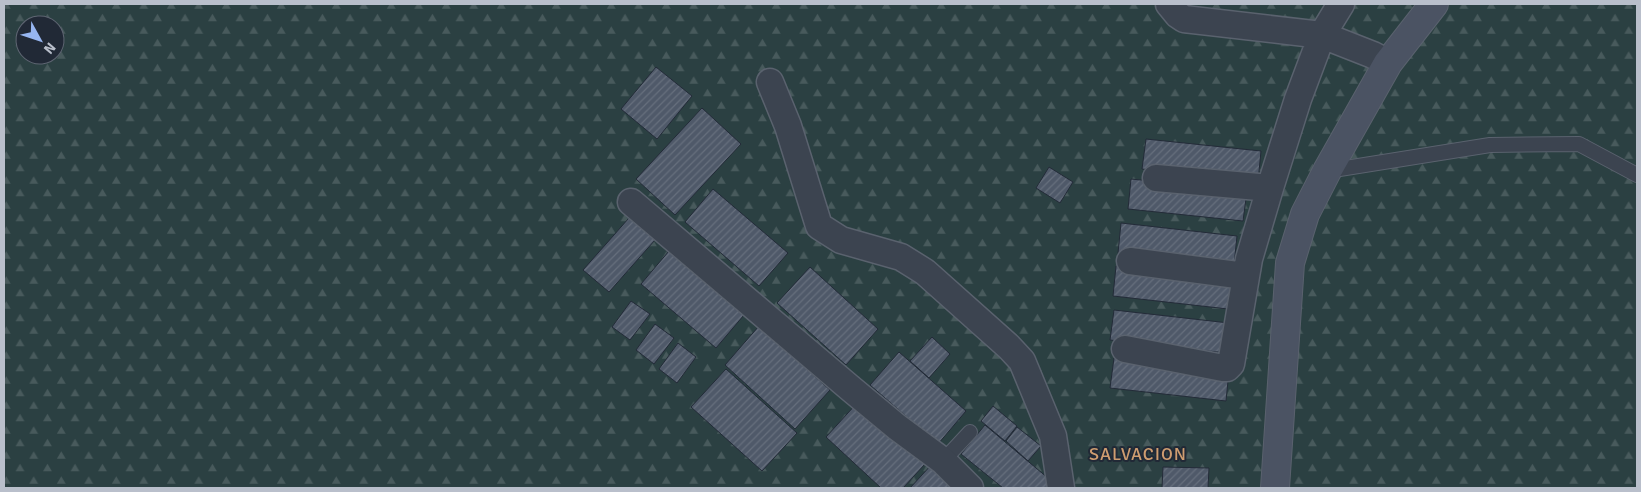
<svg xmlns="http://www.w3.org/2000/svg" width="1641" height="492" font-family="Signika,sans-serif">
<defs>
<pattern id="forest-firs" width="22" height="20" patternUnits="userSpaceOnUse" patternTransform="scale(1.25)"><rect width="22" height="20" fill="#2b4042"/><path d="M5 1l3.5 6h-7zM16 11l3.5 6h-7z" fill="#485a5c"/></pattern>
<pattern id="building-hatch" width="6" height="6" patternUnits="userSpaceOnUse" patternTransform="scale(1.25)"><rect width="6" height="6" fill="#4f5969"/><path d="M-1 1l2-2M0 6l6-6M5 7l2-2" fill="none" stroke="#666f7d"/></pattern>
</defs>
<rect width="100%" height="100%" fill="#283240"/>
<!-- forest -->
<path fill="url(#forest-firs)" fill-rule="evenodd" d="M4,4H1637V488H4ZM25,25H55V55H25Z"/>
<!-- building -->
<path fill="url(#building-hatch)" stroke="#232b38" d="M656,67L692,96L657,139L621,109Z
M702,108L741,144L675,215L636,179Z
M1146,139L1261,151L1258,182L1142,169Z
M1049,167L1073,182L1060,203L1036,188Z
M1131,179L1247,191L1243,221L1128,209Z
M713,189L788,253L759,286L685,222Z
M629,218L655,240L609,292L583,270Z
M1121,223L1237,236L1234,265L1118,253Z
M669,251L744,315L716,348L641,284Z
M1116,266L1232,279L1228,309L1113,296Z
M810,267L878,329L846,365L777,303Z
M631,301L650,314L630,340L612,327Z
M1114,310L1229,323L1226,353L1110,340Z
M655,324L674,338L654,364L636,350Z
M759,326L830,390L795,429L725,365Z
M932,337L950,354L929,378L910,361Z
M678,343L696,357L677,383L659,369Z
M899,352L966,411L938,444L870,385Z
M1114,358L1229,371L1226,401L1110,388Z
M726,369L797,433L762,471L691,407Z
M858,402L925,464L903,488H881L826,437Z
M993,406L1017,426L1005,441L981,421Z
M985,425L1055,484L1051,488H1003L961,454Z
M1017,427L1041,446L1028,461L1006,441Z
M933,463L961,488H910Z
M1163,467L1209,468L1208,488H1162Z"/>
<g fill="none" stroke-linecap="round" stroke-linejoin="round">
<defs>
<path id="lane" d="M1327,171L1490,145L1579,144L1637,175
M943,461L970,432"/>
<path id="street" d="M1169,4L1178,15L1184,19L1322,35L1373,55L1388,63
M770,82L788,126L819,226L841,240L901,257L925,272L1009,347L1022,361L1053,436L1061,488
M1156,178L1270,188
M631,202L850,388L897,427L943,461L970,488
M1130,261L1245,276
M1125,349L1223,368H1227L1231,364L1249,259L1270,188L1298,99L1322,35L1341,4"/>
<path id="secondary" d="M1275,488L1290,263L1305,214L1327,171L1388,63L1434,4"/>
</defs>
<!-- lane casing -->
<use href="#lane" stroke="#5a626e" stroke-width="16"/>
<!-- street casing -->
<use href="#street" stroke="#5a626e" stroke-width="29"/>
<!-- secondary casing -->
<use href="#secondary" stroke="#5a626e" stroke-width="30"/>
<!-- lane -->
<use href="#lane" stroke="#3c4450" stroke-width="14"/>
<!-- street -->
<use href="#street" stroke="#3c4450" stroke-width="26"/>
<!-- secondary -->
<use href="#secondary" stroke="#4b5363" stroke-width="28"/>
</g>
<g text-anchor="middle" stroke-width="4" stroke-linejoin="round" paint-order="stroke">
<!-- quarter labels -->
<g font-size="18" letter-spacing="1" fill="#cf9d70" stroke="#212936">
<text x="1138" y="460">SALVACION</text>
</g>
</g>
<!-- border -->
<rect width="1641" height="492" fill="none" stroke="#b9bfcb" stroke-width="10"/>
<!-- north arrow -->
<g transform="translate(40 40) rotate(130)"><circle r="24" fill="#212936" stroke="#5e6572"/>
<path d="M0-4L9 19L0 12L-9 19Z" fill="#97b6f1"/>
<text y="-8" font-size="14" font-weight="bold" text-anchor="middle" fill="#b9bfcb">N</text>
</g>
</svg>
